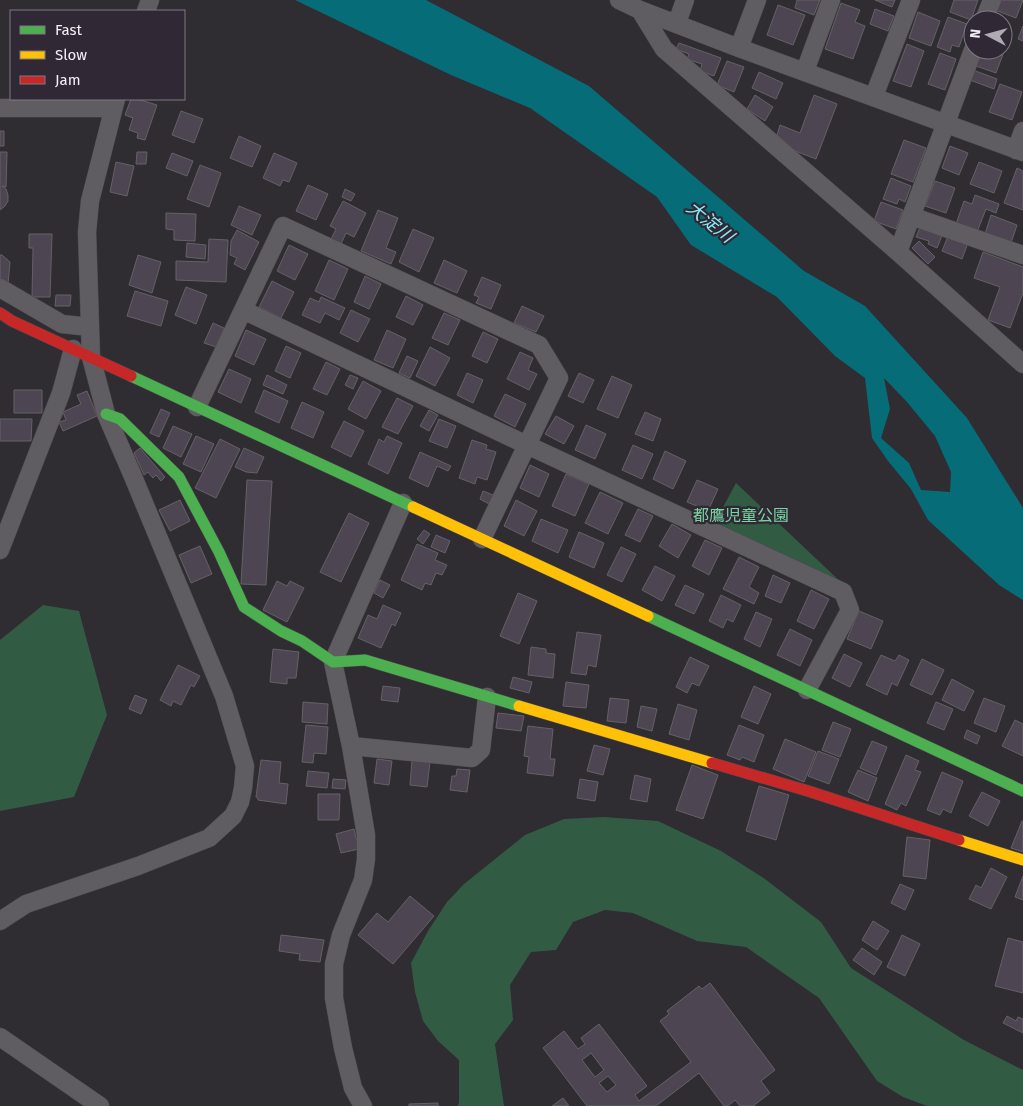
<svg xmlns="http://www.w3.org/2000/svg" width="1023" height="1106" font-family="'Fira Sans','Noto Sans JP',sans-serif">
<rect width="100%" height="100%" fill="#2f2c32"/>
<!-- green -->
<path fill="#325b44" d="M736,483L844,585L714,524Z
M43,605L79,611L107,715L74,797L0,811V640Z
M604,817L658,821L721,851L765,879L821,922L851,968L964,1040L1023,1070V1106H927L903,1097L877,1081L819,998L746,947L697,941L633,913L605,910L573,922L556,950L531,952L510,985L513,1020L495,1044L504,1106H458L459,1102V1060L438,1041L423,1021L415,992L411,963L428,931L447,902L464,884L525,835L564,819Z"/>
<!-- water -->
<path fill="#066c77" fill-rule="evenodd" d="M295,0H426L589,86L804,271L865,306L967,418L1023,508V600L999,585L928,520L911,489L888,461L872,438L865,378L835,356L777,297L691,245L657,197L530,108L451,75ZM884,378L907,402L935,436L951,472L950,492L921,490L909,463L881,438L890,409Z"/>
<!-- building -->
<path fill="#4d4652" stroke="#646166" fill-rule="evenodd" d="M797,0H820L814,15L795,8Z
M875,0H895L892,7Z
M954,0H978L971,20L950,12Z
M999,0H1023L1016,18L995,10Z
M841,3L860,10L855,22L865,26L853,59L825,49Z
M778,5L805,15L793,45L767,35Z
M875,9L894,16L888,31L870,24Z
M918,12L940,21L931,46L909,38Z
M948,17L967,24L959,47L952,45L950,52L937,47Z
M1023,26V41L1018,39Z
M679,43L721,58L714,76L700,71L702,64L687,59L689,54L676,49Z
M907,44L924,51L911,87L893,81Z
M1003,44L1006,46L996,73L976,66L982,50H1003Z
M940,53L956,59L945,90L928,84Z
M727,61L744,67L734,92L717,85Z
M973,70L997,79L994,89L970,80Z
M759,72L783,83L776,99L752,88Z
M1000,84L1022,92L1012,120L989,112Z
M755,95L773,107L765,121L747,109Z
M814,95L837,104L816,159L793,150L777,135L780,125L800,133Z
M131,99H137L157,105L145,140L137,138L138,133L129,130L133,118L125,115Z
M181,111L203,119L194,143L172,135Z
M0,131H4V146H0Z
M239,136L261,146L252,167L230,158Z
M904,140L926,148L913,182L891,174Z
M950,146L968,153L959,175L942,168Z
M0,152H7L6,187L2,186L6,189L8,195V201L5,206L0,210Z
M137,152H147L146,164H136Z
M172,153L193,161L187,176L166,168Z
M274,153L297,163L289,182L283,180L280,186L263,178Z
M116,162L134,166L127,196L110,192Z
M979,162L1002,171L994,193L970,184Z
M200,165L221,173L209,207L187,199Z
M1017,168L1023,171V210L1004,203Z
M891,178L911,186L905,202L899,199L897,204L883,199Z
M935,181L955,188L946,213L925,206Z
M308,185L328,194L316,220L296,211Z
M345,189L355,194L351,201L342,197Z
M975,195L999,204L996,213L986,209L977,232L956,224L964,201L972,204Z
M343,201L366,213L354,237L346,233L341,244L331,239L336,229L330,226Z
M881,202L903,210L896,229L874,221Z
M239,206L261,215L252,235L231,225Z
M378,210L398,218L386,248L396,252L391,264L361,251Z
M166,213L196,214L195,241L174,240V230L166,229Z
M991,215L1017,225L1011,243L985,234Z
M921,225L943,233L937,248L928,244L929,241L916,237Z
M413,229L434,238L419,272L399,262Z
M237,230L259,242L245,270L234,264L237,258L230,255L231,241Z
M29,234H52L50,297H32L33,248H29Z
M948,236L968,243L962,259L942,251Z
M209,239L228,240L226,282L176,280V261L208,262Z
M919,241L935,257L928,264L912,248Z
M187,243L206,245L205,259L186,257Z
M289,245L308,254L295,280L277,271Z
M983,252L1023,267V293L1010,328L988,320L1000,287L974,278Z
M0,255H2L10,262L8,284L0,281Z
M138,255L161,262L152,293L129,285Z
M329,260L348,269L334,300L315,291Z
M444,260L467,271L457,293L434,283Z
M365,276L381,284L369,309L354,302Z
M482,277L501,285L491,309L476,303L479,297L474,295Z
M272,281L294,292L281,318L259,307Z
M186,287L207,295L196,324L175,315Z
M135,291L168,301L161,326L127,316Z
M56,295H71L70,306H55Z
M406,296L423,305L413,325L396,317Z
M321,297L345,308L339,320L325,313L320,323L302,315L310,298L319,302Z
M522,306L544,316L536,332L514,323Z
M351,310L370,319L358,342L340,333Z
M444,313L460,320L448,345L432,338Z
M213,323L224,328L216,347L204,343Z
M246,330L266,339L254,365L235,356Z
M387,330L406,339L393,368L374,360Z
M483,332L498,339L487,363L472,356Z
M286,346L301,353L290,378L275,371Z
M430,347L450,358L435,386L416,376Z
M520,352L533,358L528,370L537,374L529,390L507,379Z
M407,356L418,361L410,378L399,373Z
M326,362L340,369L327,395L313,389Z
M229,369L251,379L241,403L218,392Z
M467,373L483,380L473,403L457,395Z
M579,373L594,380L583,403L568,396Z
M267,375L287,385L283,394L263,385Z
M350,375L358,378L353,389L345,385Z
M612,376L632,385L618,418L597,409Z
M363,381L381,391L366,419L348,409Z
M14,390H42V413H14Z
M264,390L288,401L279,423L255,412Z
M87,391L97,416L63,431L59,422L66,420L63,412L81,404L77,395Z
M505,394L526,404L515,427L494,416Z
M397,398L413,406L398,434L382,427Z
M302,402L324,412L313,438L291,428Z
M161,409L170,413L159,437L150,433Z
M429,410L438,415L429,431L420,426Z
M645,412L661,419L653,441L635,434Z
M556,416L574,426L564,444L545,434Z
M0,419H32L31,441H0Z
M439,419L456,426L447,448L429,441Z
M344,421L364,431L351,457L331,447Z
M586,425L606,434L595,459L575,450Z
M173,426L192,434L181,457L163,448Z
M196,436L214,444L201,472L183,464Z
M387,436L402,443L388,474L368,464L379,439L384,442Z
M220,439L240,449L216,498L195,488Z
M472,440L487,445L486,449L496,452L487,480L477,477L475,484L459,478Z
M633,445L653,454L642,479L622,470Z
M140,448L165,477L161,481L156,475L153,478L148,472L144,475L134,453Z
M244,448L264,457L257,473L246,472L235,467Z
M665,451L686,461L673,489L653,479Z
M420,452L451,466L448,471L437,466L428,487L409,478Z
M530,465L549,474L539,497L520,488Z
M566,474L589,484L575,516L552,506Z
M247,480L272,481L266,585L241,584Z
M697,480L718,489L708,511L687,502Z
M483,491L493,495L489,504L480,499Z
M600,492L623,503L608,534L585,523Z
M180,500L190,521L170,531L159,510Z
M516,500L537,511L524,536L504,526Z
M638,509L653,516L640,542L625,535Z
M349,513L369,523L341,582L320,572Z
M541,519L568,530L558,553L532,541Z
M672,524L691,535L678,558L659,546Z
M424,530L430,534L423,544L417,539Z
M579,532L604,543L594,568L569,557Z
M436,535L450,541L445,553L431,547Z
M705,540L722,548L709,575L692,566Z
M417,544L438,553L435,560L447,565L442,575L436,573L431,585L425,583L422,590L401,580Z
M200,546L212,574L191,583L179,555Z
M621,547L636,554L622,582L607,575Z
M739,557L759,567L749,587L759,593L754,604L723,589Z
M655,566L675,576L662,601L642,590Z
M773,575L790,583L781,603L765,596Z
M380,580L390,585L383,598L374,593Z
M277,581L287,586L290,581L304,588L287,622L263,610Z
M685,585L704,594L694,614L675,605Z
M811,590L829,599L814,629L797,621Z
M518,593L537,601L519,644L500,636Z
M721,595L741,605L733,622L727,619L723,628L709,621Z
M383,605L401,613L395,626L392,624L381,648L358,638L368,615L377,619Z
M859,611L883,621L871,649L847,639Z
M756,612L772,619L760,647L744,639Z
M790,629L812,640L800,666L777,655Z
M577,632L601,635L596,667L588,665L586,675L571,673Z
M531,647L546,649V653L555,654L553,678L528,675Z
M273,649L299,652L296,678H287V684L270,682Z
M844,654L862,663L850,687L832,678Z
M881,655L895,661L899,655L909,660L897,686L892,683L887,695L866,685Z
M690,657L709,666L699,686L692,683L687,693L676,687Z
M922,659L944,670L932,695L910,685Z
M178,665L200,676L194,687L191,685L181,705L173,701L171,706L160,700Z
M513,677L532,682L529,693L510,688Z
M952,679L974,691L964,711L942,700Z
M566,682L589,685L586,708L563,706Z
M383,686L400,688L398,702L381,700Z
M754,686L771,694L758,724L741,717Z
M135,695L147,700L141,714L129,709Z
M610,698L629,700L626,723L607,721Z
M984,698L1005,706L996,732L974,723Z
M303,702L328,704L327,724L302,722Z
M936,702L953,709L944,730L927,723Z
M678,704L697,710L689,740L669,734Z
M641,706L657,709L652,731L637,727Z
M498,713L524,716L521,731L496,728Z
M1015,720L1023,724V756L1002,746Z
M833,722L851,729L840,757L822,750Z
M306,725L328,727L326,754L314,753L313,763L302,762Z
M739,725L764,735L754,762L742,757L740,760L727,755Z
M528,726L553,729L550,759H555L553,776L527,773L529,757L524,756Z
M967,730L980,736L977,744L964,738Z
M785,739L816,752L804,782L773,769Z
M872,741L887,747L876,775L860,768Z
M594,745L610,749L603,775L587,771Z
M818,751L839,759L829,784L808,776Z
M906,755L919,761L915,770L921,772L906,806L901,803L897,810L885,804Z
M377,759L392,761L389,785L374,783Z
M261,760L281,762L279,783L288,784L286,804L258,800V798L256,797Z
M412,760L430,762L427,787L410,785Z
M692,765L718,775L703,819L676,810Z
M457,769L470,770L467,792L450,790L452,776H456Z
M858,770L877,778L868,801L848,792Z
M308,771L329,773L327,788L306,786Z
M942,772L963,781L951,813L943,809L940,815L927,810Z
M635,775L651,779L647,802L630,799Z
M333,779L346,780L345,789L332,788Z
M580,779L598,782L595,801L577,798Z
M759,786L789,795L776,840L746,831Z
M982,792L1000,801L988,826L969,816Z
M318,794H340L339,820H318Z
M1022,821H1023V852L1011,848Z
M354,829L359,849L341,853L336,834Z
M907,837L930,840L926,879L903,876Z
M991,868L1007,877L991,909L969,899L976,885L981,888Z
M1023,876V900L1015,897Z
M900,884L914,890L905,910L891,903Z
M410,896L434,916L393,964L358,935L377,913L388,922Z
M873,921L889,931L877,950L862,940Z
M281,935L324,940L320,962L299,960L300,954L279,951Z
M902,935L920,944L905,976L887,967Z
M1008,938L1023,942V993L995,986Z
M862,948L882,962L874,975L853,960Z
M710,983L775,1070L761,1081L770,1093L753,1106H740L735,1100L728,1106H724L699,1073L656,1106H587L543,1048L564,1031L578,1049L585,1044L581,1038L599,1024L647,1086L635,1095L639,1101L691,1062L660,1021L669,1014L667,1011L699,986L702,989ZM591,1053L604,1070L595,1077L582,1060ZM608,1076L616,1085L607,1092L599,1083Z
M1007,1016L1016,1021L1018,1017L1023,1019V1033L1003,1023Z
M563,1098L569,1106H552Z
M438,1103V1106H409V1104Z"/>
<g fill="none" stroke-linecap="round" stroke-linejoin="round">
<defs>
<path id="street" d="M619,0L640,10L739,48L1023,152
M640,10L664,49L898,252L1023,364
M146,11L150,0
M984,20L992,0
M677,23L685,0
M739,48L757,0
M805,71L831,0
M874,96L911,0
M0,108H113
M1016,150L1023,131
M911,216L1023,255
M898,252L973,50
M0,288L62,324L90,327
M243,310L527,445L843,592L850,610L807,690
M197,407L283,226L539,345L559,378L482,539
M0,550L61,393L73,349
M351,746L472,758L481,750L487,697
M0,921L26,904L138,866L209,838L233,816L240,802L243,788L245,766L224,696L132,474L106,414L91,357L87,232L90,201L116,99
M0,1037L100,1106
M363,1106L353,1088L343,1048L334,998V964L341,935L363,880L366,859V835L351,746L333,662L403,503"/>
<path id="fast" d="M131,376L413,507
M106,414L120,419L179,477L219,552L244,607L281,631L302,641L333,662L365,660L519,706
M648,616L1023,791"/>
<path id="slow" d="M413,507L648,616
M519,706L712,763
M959,840L1023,860"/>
<path id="jam" d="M0,313L12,321L131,376
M712,763L808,791L959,840"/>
</defs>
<!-- street casing -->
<use href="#street" stroke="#4c494e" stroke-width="19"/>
<!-- fast casing -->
<use href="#fast" stroke="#4c494e" stroke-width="12"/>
<!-- slow casing -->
<use href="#slow" stroke="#4c494e" stroke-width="12"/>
<!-- jam casing -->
<use href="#jam" stroke="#4c494e" stroke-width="12"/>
<!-- street -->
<use href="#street" stroke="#605d62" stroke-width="18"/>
<!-- fast -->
<use href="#fast" stroke="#4caf50" stroke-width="11"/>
<!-- slow -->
<use href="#slow" stroke="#ffc107" stroke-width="11"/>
<!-- jam -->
<use href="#jam" stroke="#c62828" stroke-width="11"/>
</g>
<g text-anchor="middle" stroke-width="4.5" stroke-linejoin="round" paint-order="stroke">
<!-- park labels -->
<g font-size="16" fill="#79d5a1" stroke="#302935">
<text x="741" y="521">都鷹児童公園</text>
</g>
<!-- water labels -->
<g font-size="18" font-style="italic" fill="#8aebf9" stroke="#302935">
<text transform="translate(710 222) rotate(39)" y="6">大淀川</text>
</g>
</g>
<!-- legend -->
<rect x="10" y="10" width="175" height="90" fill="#302935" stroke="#7f7983"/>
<rect x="20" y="26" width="25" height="8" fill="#4caf50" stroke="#7f7983"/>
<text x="55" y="35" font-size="15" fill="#f5f0f8">Fast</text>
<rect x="20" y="51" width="25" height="8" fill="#ffc107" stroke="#7f7983"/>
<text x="55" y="60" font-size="15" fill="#f5f0f8">Slow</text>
<rect x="20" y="76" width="25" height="8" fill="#c62828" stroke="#7f7983"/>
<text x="55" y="85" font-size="15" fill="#f5f0f8">Jam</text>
<!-- north arrow -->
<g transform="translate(988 35) rotate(276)"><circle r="24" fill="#302935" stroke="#7f7983"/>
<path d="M0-4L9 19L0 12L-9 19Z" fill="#b0abb3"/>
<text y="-8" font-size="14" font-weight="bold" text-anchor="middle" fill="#f5f0f8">N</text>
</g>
</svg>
